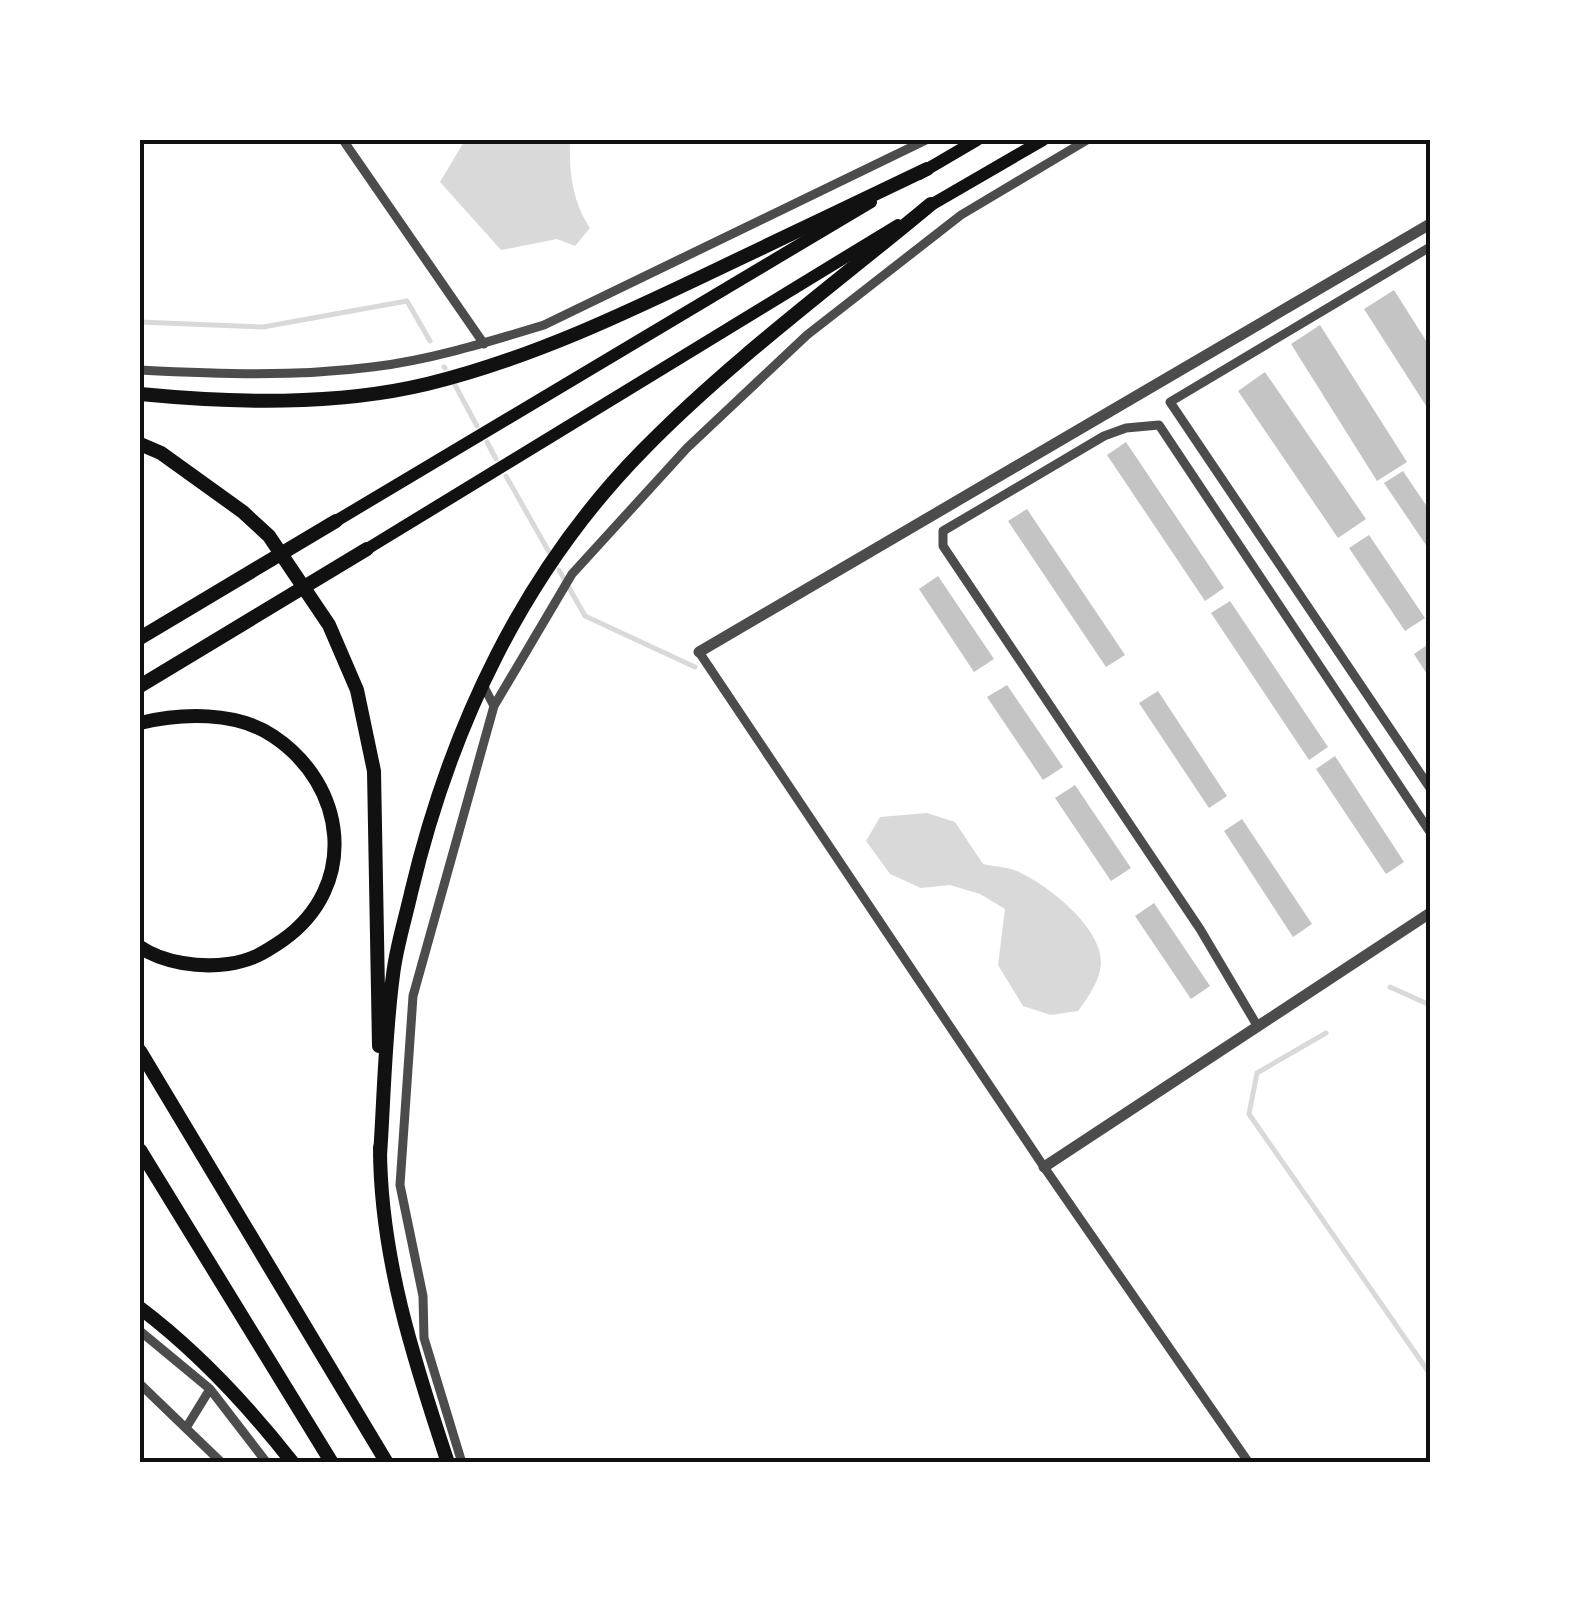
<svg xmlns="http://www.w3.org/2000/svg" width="1570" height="1603" font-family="Mulish,sans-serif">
<rect width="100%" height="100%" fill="#fff"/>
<!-- water -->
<path fill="#d9d9d9" d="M465,140H570C569,172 572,201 590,228L575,246L557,239L501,250L440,182Z
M927,813L955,822L983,864C995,867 1011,867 1021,873C1050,887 1102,928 1101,963C1100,981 1088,997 1078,1011L1051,1015L1023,1006L998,965L1005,909L980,894L950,885L921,888L890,874L866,841L880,817Z"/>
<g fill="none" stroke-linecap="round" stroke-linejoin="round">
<!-- stream -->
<path stroke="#d9d9d9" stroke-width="5" d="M140,322L263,327L407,301L430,341
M444,367L445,368
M455,385L477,426
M487,442L496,459
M506,476L549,552
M559,570L585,616L695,667
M1390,987L1430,1005
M1326,1033L1257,1073L1249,1114L1430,1374"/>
</g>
<!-- building -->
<path fill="#c4c4c4" d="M1394,290L1430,347V412L1364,309Z
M1320,325L1407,462L1377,481L1291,344Z
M1265,372L1366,519L1338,538L1238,391Z
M1126,442L1224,588L1205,601L1107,455Z
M1403,471L1430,511V551L1384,483Z
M1027,509L1125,655L1106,667L1008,521Z
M1369,535L1425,618L1405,631L1349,548Z
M938,576L994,659L974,672L919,589Z
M1230,601L1328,747L1309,760L1211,613Z
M1430,643V679L1414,654Z
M1007,685L1063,767L1043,780L987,697Z
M1158,691L1227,796L1209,808L1139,703Z
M1335,756L1404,862L1386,874L1316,769Z
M1075,785L1131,868L1111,881L1055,798Z
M1242,819L1312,924L1293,937L1224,831Z
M1154,903L1210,986L1191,999L1135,916Z"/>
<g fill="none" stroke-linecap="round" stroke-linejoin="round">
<!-- minor -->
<path stroke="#4c4c4c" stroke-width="9" d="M343,140L484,344
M1430,247L1170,402L1430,788
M140,370C218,374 294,377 372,367C430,360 488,342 544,325L926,140
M699,652L1044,1167L1249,1463
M494,706L572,574L687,448L807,335L961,215L1087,140
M1258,1027L1200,929L943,546V531L1104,436L1126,428L1159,425L1430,832
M140,1331L210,1389L267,1463
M140,1384L222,1463
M186,1428L210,1389
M462,1463L424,1338L423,1296L400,1185L413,996L494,706L482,683"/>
<!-- tertiary -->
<path stroke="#4c4c4c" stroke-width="11" d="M699,652L1430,224
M1044,1167L1430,913"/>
<!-- secondary -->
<path stroke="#111" stroke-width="12" d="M919,174L977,140
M924,209L1043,140
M336,521L871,202
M367,549L898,225"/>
<!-- primary -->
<path stroke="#111" stroke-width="14" d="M140,394C233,403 335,406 427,384C530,359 626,313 722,267C790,234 859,202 927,169
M140,444L161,453L243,512L269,536L329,625L357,690L374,771L379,1046
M140,638L336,521
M140,686L367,549
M140,723C181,713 236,711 273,736C347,785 359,886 283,940C264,953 251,961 228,964C201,968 163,963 140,947
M380,1147C380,1256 414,1361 448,1463
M380,1156C384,1096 385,1034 393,975C396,948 405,920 411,893C450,728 523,572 643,450C730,361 835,284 931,204
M140,1308C197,1351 249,1407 293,1463"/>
<!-- trunk -->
<path stroke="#111" stroke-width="14" d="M140,1051L387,1463
M140,1150L332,1463"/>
</g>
<!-- border -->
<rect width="1570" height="1603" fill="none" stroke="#ffffff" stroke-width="285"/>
<rect x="142" y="142" width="1286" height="1318" fill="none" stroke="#111" stroke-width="4"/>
</svg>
